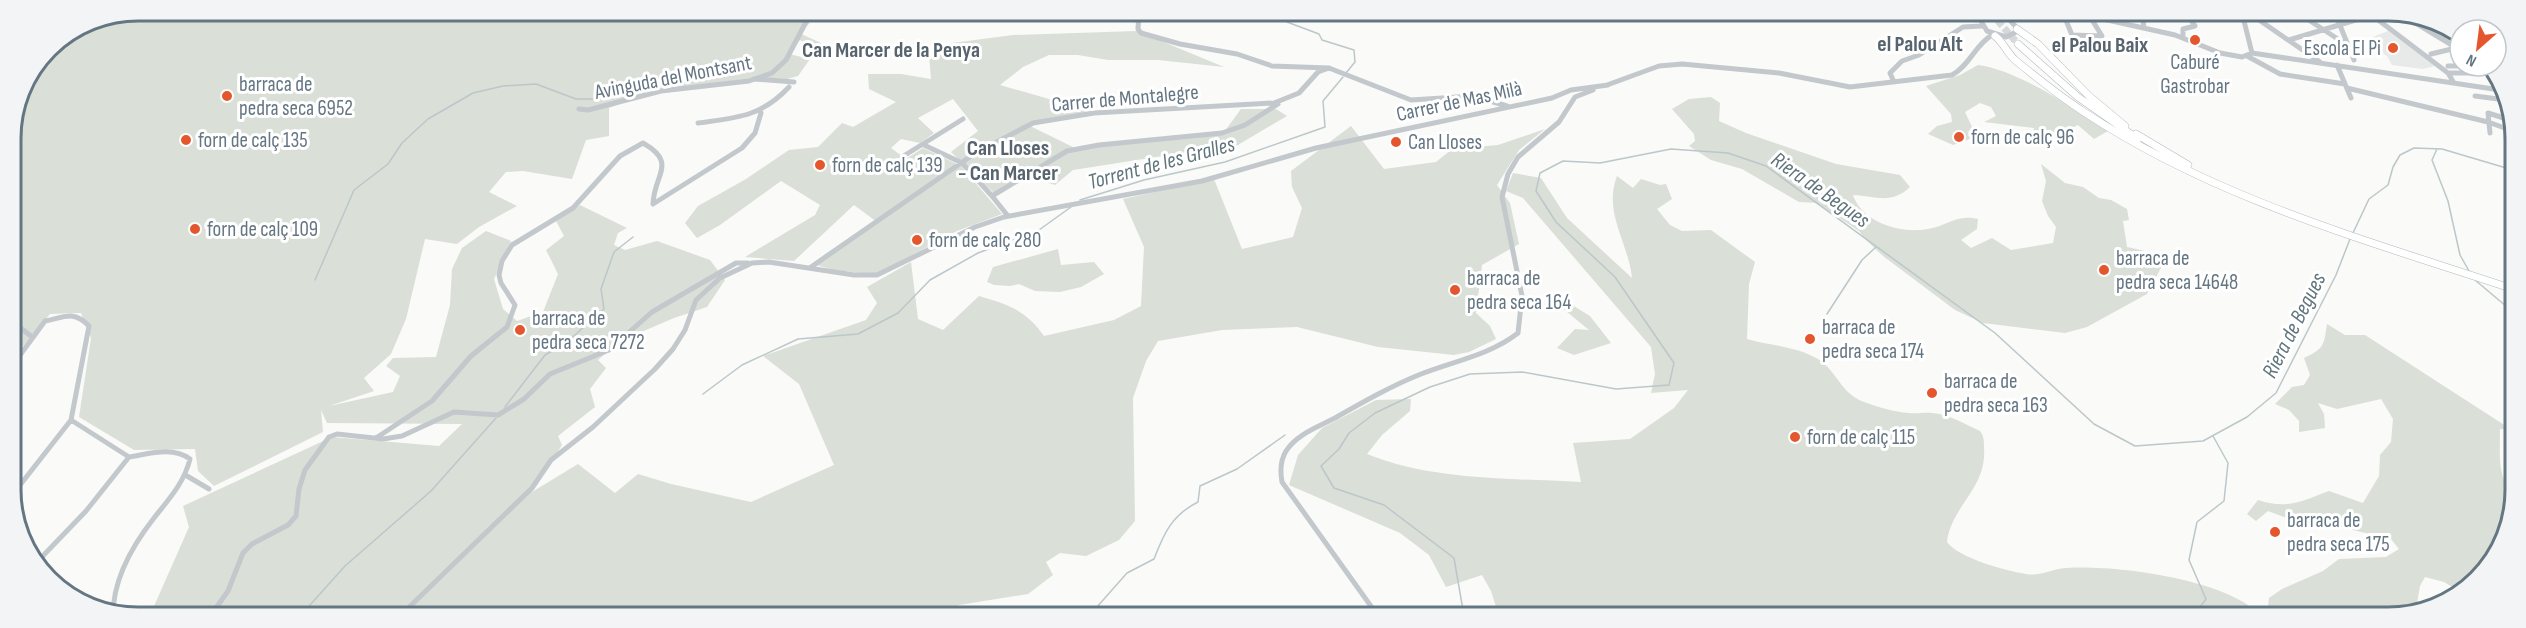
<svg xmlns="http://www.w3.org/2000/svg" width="2526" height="628" font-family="'Sofia Sans Condensed',sans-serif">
<rect width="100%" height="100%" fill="#fafaf8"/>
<!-- built -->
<path fill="#e8e9e9" d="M2388,31L2435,66L2423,69L2392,65L2387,56L2365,40Z"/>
<!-- green -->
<path fill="#dadfd7" d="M138,11H782L810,23L799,33L821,43L827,55L800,40L789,54L810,59L798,76L787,79L753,78L650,92L609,108V136L586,140L572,179L523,171L506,172L489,192L517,206L479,227L457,244L425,239L406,319L391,354L364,378L374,391L329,406L393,392L400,376L386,366L393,358L436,357L450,305L452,269L462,248L486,231L511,241L494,279L503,309L517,321L543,312L558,274L546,250L564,236L556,221L580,205L627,228L618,233L614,245L625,250L657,241L710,260L725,280L707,307L674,318L618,342L598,360L606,368L590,389L595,407L558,436L562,445L532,492L578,464L615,493L638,474L671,484L751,502L834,465L799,384L763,356L866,320L877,303L867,287L911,262L918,319L943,330L979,296C1009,305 1026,310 1044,336L1114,320L1141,306L1144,247L1123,199L1214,179L1242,249L1293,237L1302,208L1292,187L1291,171L1351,126L1384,169L1436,162L1452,149L1498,145L1545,129L1519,150L1497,185L1510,203L1519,244L1482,265L1476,313L1490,326L1496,339L1469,352L1454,355L1378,347L1297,327L1222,330L1158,341L1146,361L1133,398L1135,521L1119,540L1086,556L1060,553L1046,562L1053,575L1028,594L959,605L939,616L153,615L151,613L189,527L183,506L332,437L439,446L462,424L327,423L321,410L323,432L214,486L198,471L195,449L134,450L79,417L91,338L81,313L50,314L12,359L11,130L20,89L48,48L90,20Z
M1137,31L1224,67L1158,60H1108L1078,55H1049L1023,67L1000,85L1091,111L1026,124L1075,148L1222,135L1241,109H1276L1287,116L1226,152H1188L1073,170L1055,185L1025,175L994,193L951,152L978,131L953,99L918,118L934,133L920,143L901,139L891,148L906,159L923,148L961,166L1002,214L957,231L876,275L834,270L816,265L877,222L854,205L794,261L745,257L815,215L820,205L781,181L720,225L697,238L685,223L698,206L746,179L789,150L818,147L842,123L853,127L896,102L869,89L868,74H901L931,79L929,55L952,43L1013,35Z
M1978,65C2018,70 2075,109 2108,131L2094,139L2078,125L2054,136L2033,134L2034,128L1984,122L1996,116L1991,107L1980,103L1965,112L1972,127L1981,131L1975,137L1953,145L1928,134L1937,126L1952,122L1951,114L1926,86L1960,75Z
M1711,97L1720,103L1719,121L1746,133L1836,164L1900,175L1910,187C1891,205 1876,196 1853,195C1862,223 1902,234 1928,229C1948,226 1955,214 1978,219L1977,229L1961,240L1971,248L1992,238L2011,250L2053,243L2056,227L2048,216L2042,201L2046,181L2041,164L2065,183L2083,187L2099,198L2111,200L2127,209L2129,220L2123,221L2127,247L2145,251L2163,264L2147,294L2087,327L2065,333L1983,323L1955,310L1883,256L1866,240L1859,231L1817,203L1799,202L1742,169L1711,160L1689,146L1695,141L1694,134L1672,109L1689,99Z
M1513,173L1541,178L1567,218L1632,278C1628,241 1603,213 1617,176L1633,188L1641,179L1660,185L1666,184L1672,199L1657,209L1670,225L1682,231L1711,230L1755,262L1749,284L1747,339C1771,346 1796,346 1818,359C1838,372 1840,393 1864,402C1878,407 1894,412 1909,413C1917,414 1925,412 1932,413C1948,414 1965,424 1980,431C1984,436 1984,441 1984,448C1987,489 1951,506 1947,542C1958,558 2007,571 2026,574C2040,577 2054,568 2067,568C2116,565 2229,579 2262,617L1499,616L1491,591L1482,575L1446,587L1429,555L1400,533L1289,485L1298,455L1322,428L1376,400L1411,399L1410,411L1382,435L1367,454C1434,481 1510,478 1581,482L1573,443L1630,439L1674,408L1688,390L1651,393L1655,374L1651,347L1523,198L1506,191Z
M1058,249L1061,265L1094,262L1104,274L1081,287L1060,292L1035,291L1019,284L1010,286L994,285L987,282L993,267Z
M1559,297L1590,316L1611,343L1574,355L1557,348L1575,329L1589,330L1555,302Z
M2327,324L2345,335H2365L2512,430L2500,429C2500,442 2499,456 2501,469C2504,485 2513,496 2513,511L2472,586L2459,591L2444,582L2425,577L2420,586L2416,609L2396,617H2267L2269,598L2282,589L2323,571L2339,559L2386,557L2399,549L2391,539L2336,526L2313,529L2296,525L2289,519L2268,511L2256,521L2247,514L2258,500C2287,510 2302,501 2329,491L2363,503L2379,476L2380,455L2391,442L2393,419L2381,399L2337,409L2318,403L2324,414L2325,428L2299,432V421L2289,410L2275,404L2292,387L2304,385L2310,375L2304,358C2324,349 2324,345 2327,324Z"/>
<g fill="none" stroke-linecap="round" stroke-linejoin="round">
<!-- stream -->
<path stroke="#bbc7cb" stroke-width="1.5" d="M1286,12L1287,22L1319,34L1322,40L1354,50L1355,62L1346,73
M2437,149L2432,160L2448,201L2460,255L2469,271
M1080,200L1144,180L1225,162L1325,127L1323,101L1343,77
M2352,235L2369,199L2388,185L2393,167L2400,155L2414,148L2442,149L2513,170
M315,280L354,190L388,164L402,143L428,119L473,93L503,86L536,84L576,99H601
M2475,280L2513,312
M1827,314L1862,260L1876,247
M703,394L742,365L798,339L858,334L898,313L930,280L978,253L1039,230L1071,207
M505,407L545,355L566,343L604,309L601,289L614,252L633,237
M301,615L345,566L431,491L496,418
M1089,616L1127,573L1154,559C1164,533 1172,515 1198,502L1200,486L1237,469L1285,435
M1464,616L1454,558L1384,505L1334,488L1321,466L1339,449L1349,433L1375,413L1430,387L1470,374L1522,372L1616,389L1669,385L1674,363L1615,277L1556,222L1536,191L1540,173L1563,161L1600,163L1671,149L1728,153L1766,166L1995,333L2094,424L2135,446L2203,441L2247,417L2276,393L2336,275L2350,239
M2188,617L2194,615L2206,599L2189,560L2197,522L2224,501L2228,463L2213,436"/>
<!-- major-tunnel -->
<path stroke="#d5d9db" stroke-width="7" stroke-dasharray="7 3" stroke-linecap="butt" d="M1991,13L2018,44"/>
<defs>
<path id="major" d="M1981,13L1984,17
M2017,29L2038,44L2089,96L2125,126
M1995,36C2004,43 2007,53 2015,60C2037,78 2061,97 2084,112C2215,199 2366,240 2513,289
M2018,44L2078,97L2138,139
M2136,134L2188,165"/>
</defs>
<!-- major casing -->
<use href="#major" stroke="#b5babe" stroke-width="8"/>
<!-- minor -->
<path stroke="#c3c8cc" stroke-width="5" d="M1139,12L1138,29L1141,33L1180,44L1237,54L1272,66L1329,68L1411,100L1473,96L1507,106
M2063,13L2072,35L2102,36L2089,15
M2076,13L2175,35L2220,53L2242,57L2252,53
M2142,13L2144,28
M2230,13L2245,15
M2242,13L2252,53
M2249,13L2320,62
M2298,13L2347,45
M2335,13L2354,60
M2369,13L2448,73L2454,83
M2399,13L2460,50
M1993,15L2008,18L2016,27V32L2006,37L1987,31L1981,21L1984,17Z
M2008,18L2024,13
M2424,19L2435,25
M2183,38V29L2195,26L2189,17L2194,13
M2289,40L2379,13
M2252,53L2500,90
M2431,54L2456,48
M2247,56L2280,74L2345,84
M2337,65L2351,98
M2448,66H2460
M2448,73H2491
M754,79L794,82
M1894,82L1890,73L1902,61L1919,55L1963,27L1982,26
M1607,85L1659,66L1682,64L1779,73L1850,87L1952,75C1970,65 1975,45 1992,35
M2347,88L2488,122L2513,131
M2475,96L2506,100
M579,109L588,110L661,91L749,81L772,73L786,60L806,22L807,11
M698,123C736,118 761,117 789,87
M2490,133L2488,113L2513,121
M2506,138L2513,141
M924,145L962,163L992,196
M2508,150H2513
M902,157L963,119
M653,204L742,148L755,133L761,113
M1008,216L992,196L1067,151L1099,145L1222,133L1245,125L1278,104
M811,267L974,154L1033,123L1094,113L1274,103L1299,93L1318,72L1329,68
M12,321L32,337
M12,366L45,321C65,317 74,310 89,326L71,420L13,494
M71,420L129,457
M376,438L432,401L471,356L507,327L515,305L501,283L499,275L502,261L512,245L573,208L620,156L643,143C678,163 654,174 653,204
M187,476L209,489
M38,561L86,511L129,457
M113,615C113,579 132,546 154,518C169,499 184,483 190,459C172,446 149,454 129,457
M211,615L228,591L243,553L252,544L288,525L296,516L299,489L305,470L329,437L337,434L383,439L402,436L454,412L498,415L524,399L550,374L609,350L652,312L736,263H748
M401,615L532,488L551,460L593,427L655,369L673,349L685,330L696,300L720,278L752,263L769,262L854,275H877L975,227L1004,217L1202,181L1316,148L1552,98L1571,90L1608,85
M1378,616L1282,482C1280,471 1280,461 1286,451C1297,434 1318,427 1335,418C1363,402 1391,386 1421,374C1454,361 1490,355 1518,333L1522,296L1502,197L1508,174L1518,157L1559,122L1575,97L1593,90"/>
<!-- major -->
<use href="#major" stroke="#fff" stroke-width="7"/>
</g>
<!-- markers -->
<g fill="#e4572e" stroke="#fff" stroke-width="2">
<circle cx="2195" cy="40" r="6"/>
<circle cx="2393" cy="48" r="6"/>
<circle cx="227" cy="96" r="6"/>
<circle cx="1959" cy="137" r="6"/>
<circle cx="186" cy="140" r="6"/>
<circle cx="1396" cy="142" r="6"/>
<circle cx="820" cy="165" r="6"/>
<circle cx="195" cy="229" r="6"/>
<circle cx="917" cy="240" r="6"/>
<circle cx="2104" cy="270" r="6"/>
<circle cx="1455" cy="290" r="6"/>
<circle cx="520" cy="330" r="6"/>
<circle cx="1810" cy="339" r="6"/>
<circle cx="1932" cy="393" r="6"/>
<circle cx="1795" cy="437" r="6"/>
<circle cx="2275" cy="532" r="6"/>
</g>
<g text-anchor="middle" stroke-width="6" stroke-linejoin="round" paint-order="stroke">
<!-- poi labels -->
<g font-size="21" fill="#657683" stroke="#fff" text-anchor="start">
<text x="2381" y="55" text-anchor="end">Escola El Pi</text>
<text x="2195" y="69" text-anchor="middle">Caburé<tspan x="2195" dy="24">Gastrobar</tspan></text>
<text x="239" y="91">barraca de<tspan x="239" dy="24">pedra seca 6952</tspan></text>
<text x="1971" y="144">forn de calç 96</text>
<text x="198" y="147">forn de calç 135</text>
<text x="1408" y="149">Can Lloses</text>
<text x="832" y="172">forn de calç 139</text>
<text x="207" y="236">forn de calç 109</text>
<text x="929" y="247">forn de calç 280</text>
<text x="2116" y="265">barraca de<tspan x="2116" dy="24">pedra seca 14648</tspan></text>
<text x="1467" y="285">barraca de<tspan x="1467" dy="24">pedra seca 164</tspan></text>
<text x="532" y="325">barraca de<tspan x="532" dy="24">pedra seca 7272</tspan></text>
<text x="1822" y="334">barraca de<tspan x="1822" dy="24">pedra seca 174</tspan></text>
<text x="1944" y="388">barraca de<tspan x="1944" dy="24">pedra seca 163</tspan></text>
<text x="1807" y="444">forn de calç 115</text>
<text x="2287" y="527">barraca de<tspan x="2287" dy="24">pedra seca 175</tspan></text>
</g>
<!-- street labels -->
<g font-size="21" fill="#657683" stroke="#fff">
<text transform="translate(673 77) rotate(-11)" y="7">Avinguda del Montsant</text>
<text transform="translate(1125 98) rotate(-5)" y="7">Carrer de Montalegre</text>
<text transform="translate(1459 101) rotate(-12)" y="7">Carrer de Mas Milà</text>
</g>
<!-- neighbourhood labels -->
<g font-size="22" font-weight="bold" fill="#57646e" stroke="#fff">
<text x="1920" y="51">el Palou Alt</text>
<text x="2100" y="52">el Palou Baix</text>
<text x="891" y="57">Can Marcer de la Penya</text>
<text x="1008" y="155">Can Lloses<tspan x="1008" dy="25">- Can Marcer</tspan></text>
</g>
<!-- water labels -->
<g font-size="22" font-style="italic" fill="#60757c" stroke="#fff">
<text transform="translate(1161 162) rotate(-15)" y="8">Torrent de les Gralles</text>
<text transform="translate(1821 189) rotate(35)" y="8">Riera de Begues</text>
<text transform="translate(2293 325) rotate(-63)" y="8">Riera de Begues</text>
</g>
</g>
<!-- crop -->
<path d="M0 0H2526V628H0ZM138 21H2388A117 117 0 0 1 2505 138V490A117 117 0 0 1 2388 607H138A117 117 0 0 1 21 490V138A117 117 0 0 1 138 21Z" fill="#f3f4f5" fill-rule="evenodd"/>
<path fill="none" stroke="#657683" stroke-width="3" d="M138 21H2388A117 117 0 0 1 2505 138V490A117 117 0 0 1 2388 607H138A117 117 0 0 1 21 490V138A117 117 0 0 1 138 21Z"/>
<!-- north arrow -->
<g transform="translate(2478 48) rotate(208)"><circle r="28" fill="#ffffff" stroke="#c1c8cd" stroke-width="1.5"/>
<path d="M0-4.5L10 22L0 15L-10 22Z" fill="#e4572e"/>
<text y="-9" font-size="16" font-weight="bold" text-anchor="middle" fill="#657683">N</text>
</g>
</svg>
